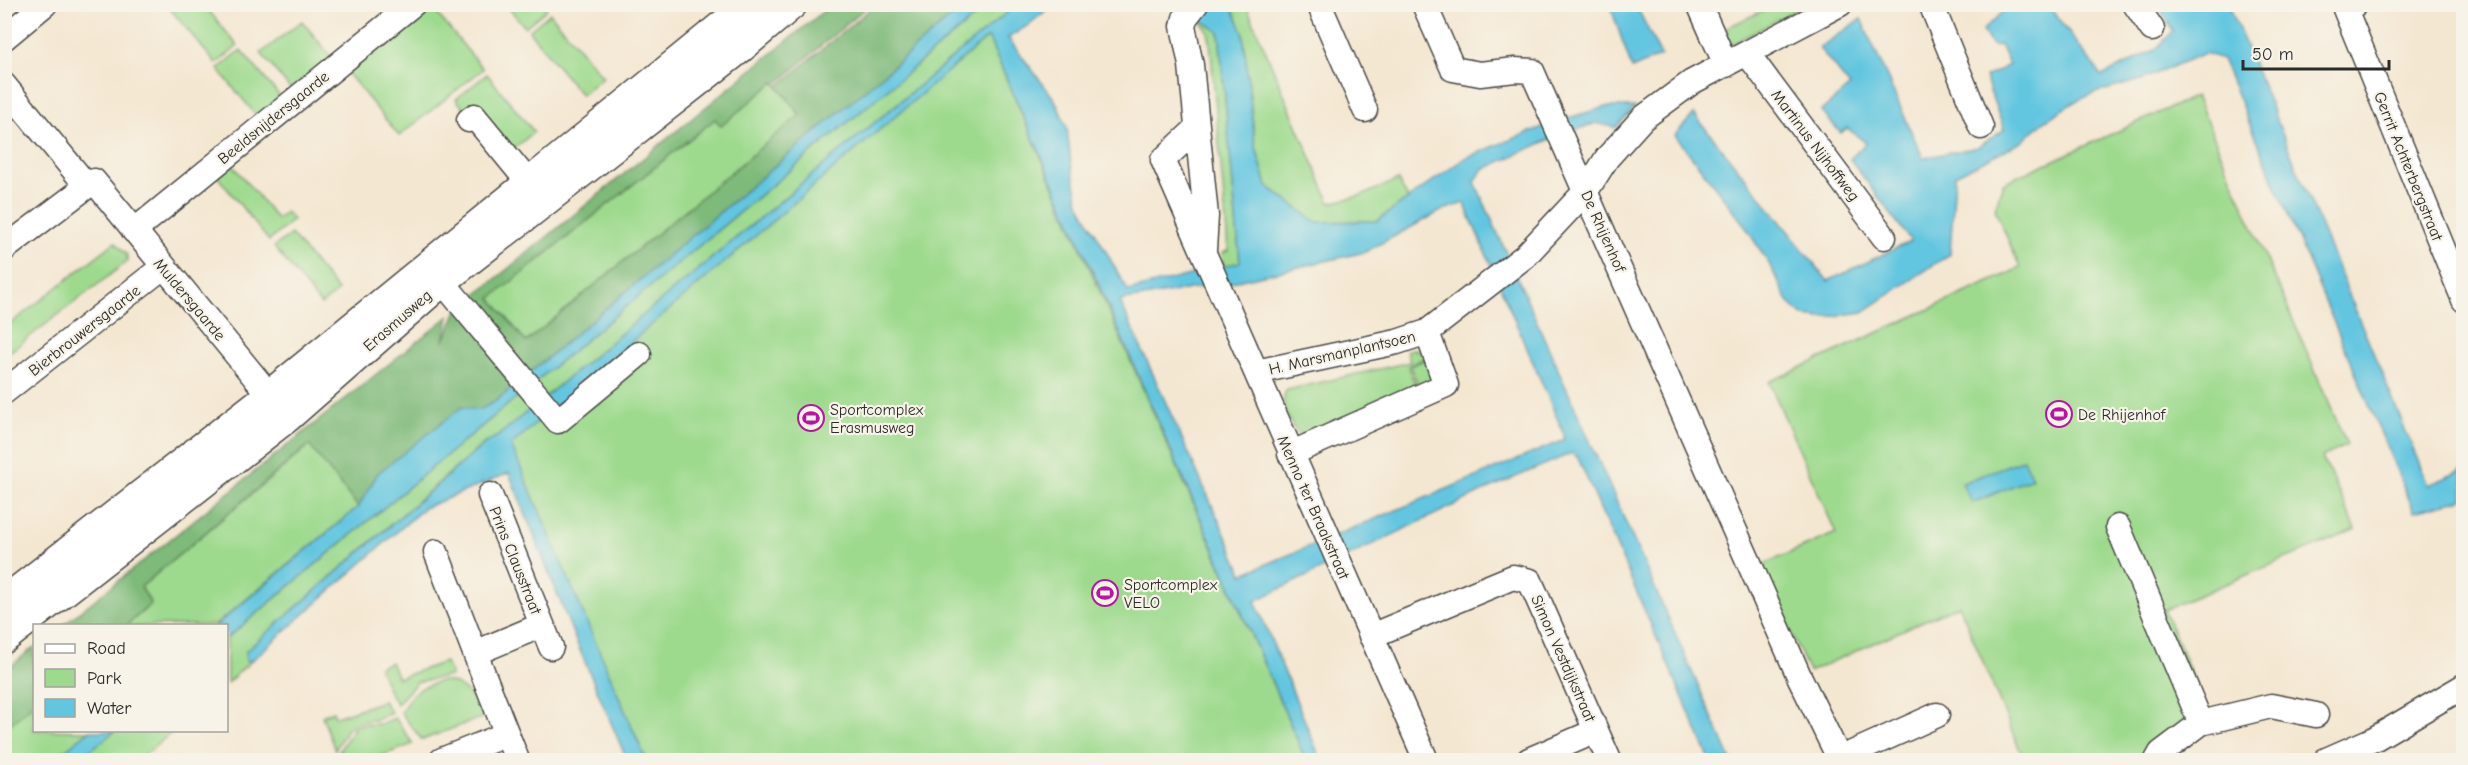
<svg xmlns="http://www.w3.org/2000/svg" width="2468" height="765" font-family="'Comic Neue',sans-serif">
<rect width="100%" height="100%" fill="#f7f3e8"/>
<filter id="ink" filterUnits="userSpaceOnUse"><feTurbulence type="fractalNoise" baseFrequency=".0167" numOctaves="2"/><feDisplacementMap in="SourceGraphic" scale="12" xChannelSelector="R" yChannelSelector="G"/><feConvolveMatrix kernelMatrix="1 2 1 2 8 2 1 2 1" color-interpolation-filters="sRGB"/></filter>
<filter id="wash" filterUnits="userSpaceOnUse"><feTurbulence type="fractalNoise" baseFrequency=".008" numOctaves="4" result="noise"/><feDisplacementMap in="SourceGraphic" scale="24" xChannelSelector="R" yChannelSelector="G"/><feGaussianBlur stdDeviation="1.35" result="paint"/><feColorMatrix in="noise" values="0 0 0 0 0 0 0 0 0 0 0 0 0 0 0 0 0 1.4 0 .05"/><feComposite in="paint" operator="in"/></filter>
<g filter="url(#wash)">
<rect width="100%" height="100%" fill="#f4e7d2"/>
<!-- green -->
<path fill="#9eda8e" stroke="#64825c" stroke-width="1.5" d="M429,4L483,69L399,136L346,71Z
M167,5H204L238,46L216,64Z
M506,5H544L547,9L525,27Z
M989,5H1016L498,436L483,444L246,651V661H251L227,683V638Z
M1231,5H1246L1330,203L1363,195L1398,180L1408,199L1377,221L1316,222L1267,186L1255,144L1243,32Z
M1775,5H1802L1800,8L1732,44L1721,39L1717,32Z
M550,13L603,77L581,95L529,31Z
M1199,18L1219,32L1240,263L1223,267L1222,253L1228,251L1227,235L1210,41L1208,32Z
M302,21L332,58L291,90L261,53Z
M988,37L1306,760H646L510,445Z
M241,50L282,99L259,119L218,69Z
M487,74L534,132L510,152L467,113L456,99Z
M774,82L801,115L526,342L491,298L715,119L721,125Z
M2196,96L2347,445L2322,457L2356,529L2164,610L2213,724L2170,760H2024L1959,605L1809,672L1762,568L1765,567L1764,564L1836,533L1769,382L2020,268L1995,209L2003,183Z
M231,163L277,219L286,212L293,220L269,241L217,176Z
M291,234L338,291L321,305L274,247Z
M115,242L127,255V262L7,354L5,351V328Z
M1414,349L1425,353L1426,357L1408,366L1415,384L1417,382L1410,366L1427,359L1433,382L1302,436C1290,429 1278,401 1287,390L1410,362L1407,350Z
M310,445L358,507L215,625L126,626L151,604L141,587Z
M391,662L398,678L445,662L451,673L450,676L417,682L397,704L389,692L379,667Z
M441,681C464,681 473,699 486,716L422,740L401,713C411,691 418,688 441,681Z
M383,701L391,712L378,719L356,723L347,729L335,750L322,716L333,711L336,717Z
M34,703V730L89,731L53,760H14L5,749L4,729Z
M395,718L413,744L371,760H338L336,756L353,729L359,725L380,724Z
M115,730H173V731L139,760H78Z"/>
<!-- forest -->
<path fill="#7eba79" stroke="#547252" stroke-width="1.5" d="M831,5H869L776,84L774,82L721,126L715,119L491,298L526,342L800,115L778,86L875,5H966L496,401L378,473L358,507L309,445L141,587L151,604L126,625L62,626L449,316L444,341L456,312L466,303Z
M34,647V703L5,729V671Z"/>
<!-- water -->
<path fill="#62c6e0" stroke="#467886" stroke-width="1.5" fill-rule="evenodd" d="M966,5H989L227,638L226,626H215L358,507L378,473L462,407L479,410L496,401Z
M1016,5H1053L1027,26L1008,38L1055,100L1067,128L1071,164L1079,203L1128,291L1240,262L1219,32L1180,5H1231L1243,32L1255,144L1267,186L1316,222L1377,221L1465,158L1555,122L1605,107H1635L1616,128L1597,123L1562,134L1482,170L1475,182L1731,760H1710L1578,458L1572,453L1490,488L1255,601L1321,760H1306L1094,274L988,37L511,445L646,760H627L576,641L509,473L424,508L251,661H246V651L484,444L498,436ZM1464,203L1564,434V440L1243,574L1120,301L1237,281L1365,252L1443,210Z
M1610,5H1636L1661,56L1632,69Z
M2008,5H2048L2102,76L2155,50L2173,31L2158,5H2229L2428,485L2463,470V499L2414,511L2222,59L2205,53L2141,80L2095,93L2074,102L2043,122L2022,142L1955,175L1950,254L1863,312L1821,318L1804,316L1789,303L1768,262L1743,223L1675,135L1694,114L1828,281L1911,241L1850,159L1866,143L1847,128L1841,133L1821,111L1850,86L1819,48L1861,19L1923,158L1978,147L2004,130L1985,77L2009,65L2000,45L1993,46L1982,31L2009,6Z
M2024,459L2032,478L1972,503L1962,483Z
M89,731H115L78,760H53Z"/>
</g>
<g filter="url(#ink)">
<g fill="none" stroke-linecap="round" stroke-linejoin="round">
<defs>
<path id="minor" d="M1196,4L1185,18L1183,26L1191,65L1206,216L1204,250
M1319,4L1365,110
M1424,4L1453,69L1480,74L1515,70L1532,71L1799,676L1840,760
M1699,4L1726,65
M1931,4L1981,127
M2135,4L2152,29
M2355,4L2345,9L2464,300
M4,38L45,4
M1747,53L1884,237
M4,85L87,186
M469,120L474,116L529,183
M1197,128L1163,160L1426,760
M134,231L413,4
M4,249L94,181L280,408
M432,269L558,421L639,354
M1256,372L1397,342L1427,332L1525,256L1586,191L1607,158L1643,118L1692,82L1840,4
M4,392L163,267
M1290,454L1446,385L1427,332
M490,495L551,647
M2118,527L2201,723
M436,552L475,653
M1371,636L1513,577L1530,581L1609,760
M1839,759L1937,715
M442,760L507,734
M517,760L475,653L542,625
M1529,760L1596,731
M2157,760L2161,753L2201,723L2271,706L2316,715
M2326,760L2374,739L2464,686"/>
<path id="major" d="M4,602L270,395L749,4
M4,638L287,417L442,281L740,48L792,4"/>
</defs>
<!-- minor casing -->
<use href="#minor" stroke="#494744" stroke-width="27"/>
<!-- major casing -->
<use href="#major" stroke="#494744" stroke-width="33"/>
<!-- minor -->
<use href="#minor" stroke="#fff" stroke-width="24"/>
<!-- major -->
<use href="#major" stroke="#fff" stroke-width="30"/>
</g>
</g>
<!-- icons -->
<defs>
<symbol id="stadium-ring" viewBox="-11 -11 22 22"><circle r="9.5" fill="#f7f3e8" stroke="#b5179e" stroke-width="1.5"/><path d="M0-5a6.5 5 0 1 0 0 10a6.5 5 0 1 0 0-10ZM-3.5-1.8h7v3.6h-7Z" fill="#b5179e"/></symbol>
</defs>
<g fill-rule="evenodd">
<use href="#stadium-ring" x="2044" y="399" width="30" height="30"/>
<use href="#stadium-ring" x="796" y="403" width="30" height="30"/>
<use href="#stadium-ring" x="1090" y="578" width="30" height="30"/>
</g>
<g text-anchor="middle" stroke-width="4.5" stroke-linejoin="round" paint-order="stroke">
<!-- street labels -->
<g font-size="16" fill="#2b2b2b" stroke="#f7f3e8">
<text transform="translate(273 117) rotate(-39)" y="6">Beeldsnijdersgaarde</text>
<text transform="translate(1816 145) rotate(53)" y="6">Martinus Nijhoffweg</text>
<text transform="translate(2409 166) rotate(68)" y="6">Gerrit Achterbergstraat</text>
<text transform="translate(1604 231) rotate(66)" y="6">De Rhijenhof</text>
<text transform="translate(190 299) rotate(50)" y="6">Muldersgaarde</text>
<text transform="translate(397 320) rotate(-41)" y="6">Erasmusweg</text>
<text transform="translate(84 330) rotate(-38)" y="6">Bierbrouwersgaarde</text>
<text transform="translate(1342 352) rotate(-13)" y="6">H. Marsmanplantsoen</text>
<text transform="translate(1314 507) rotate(66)" y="6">Menno ter Braakstraat</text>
<text transform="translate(516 560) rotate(68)" y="6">Prins Clausstraat</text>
<text transform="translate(1564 658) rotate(66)" y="6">Simon Vestdijkstraat</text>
</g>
<!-- poi labels -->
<g font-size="16" fill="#2b2b2b" stroke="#f7f3e8" text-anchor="start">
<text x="830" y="415">Sportcomplex<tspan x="830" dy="18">Erasmusweg</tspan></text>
<text x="2078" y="420">De Rhijenhof</text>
<text x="1124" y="590">Sportcomplex<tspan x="1124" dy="18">VELO</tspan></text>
</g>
</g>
<!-- margin -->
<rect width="2468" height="765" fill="none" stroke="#f7f3e8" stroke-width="24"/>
<!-- legend -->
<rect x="33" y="624" width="195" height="108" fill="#f7f3e8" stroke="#a5a39c" stroke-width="1.5"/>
<rect x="45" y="644" width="30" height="9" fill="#ffffff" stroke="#a5a39c" stroke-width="1.5"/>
<text x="87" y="654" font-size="18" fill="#2b2b2b">Road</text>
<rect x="45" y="669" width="30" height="18" fill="#9eda8e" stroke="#a5a39c" stroke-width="1.5"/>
<text x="87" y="684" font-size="18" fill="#2b2b2b">Park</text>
<rect x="45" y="699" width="30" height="18" fill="#62c6e0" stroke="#a5a39c" stroke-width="1.5"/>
<text x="87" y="714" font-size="18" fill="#2b2b2b">Water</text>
<!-- scale -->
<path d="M2243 60v9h146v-9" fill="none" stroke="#2b2b2b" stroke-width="3"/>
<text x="2252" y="60" font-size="18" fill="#2b2b2b" stroke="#f7f3e8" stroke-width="4.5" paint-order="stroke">50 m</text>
</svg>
